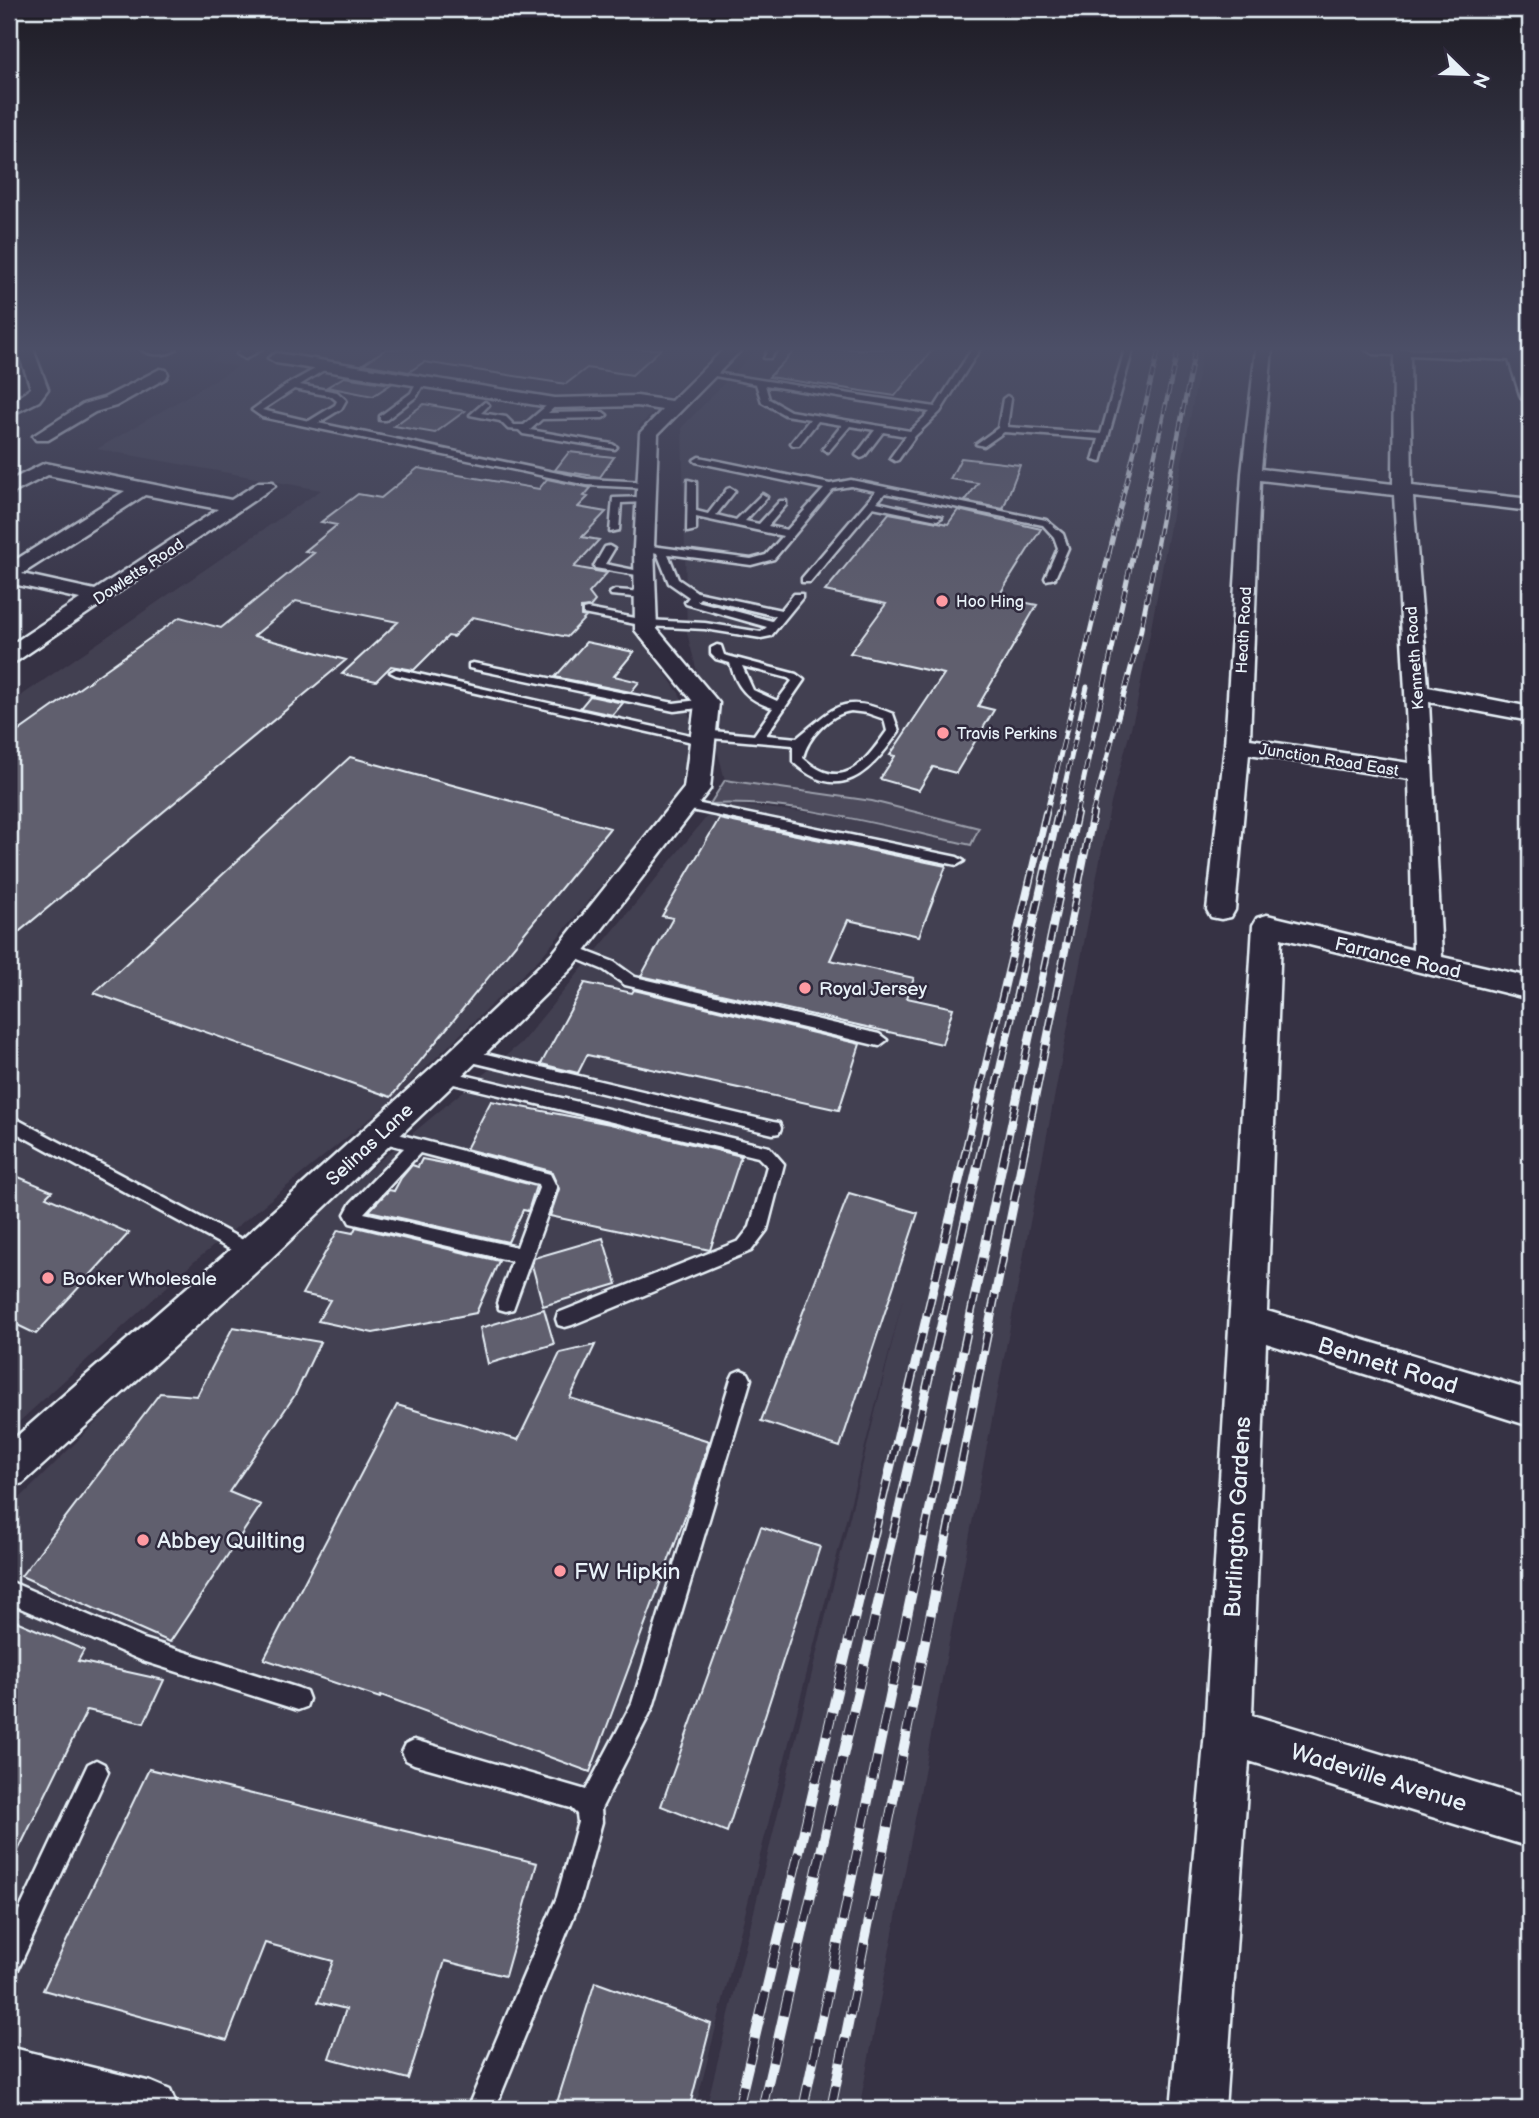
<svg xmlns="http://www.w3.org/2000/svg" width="1539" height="2118" font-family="'Balsamiq Sans',sans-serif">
<rect width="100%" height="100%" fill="#363244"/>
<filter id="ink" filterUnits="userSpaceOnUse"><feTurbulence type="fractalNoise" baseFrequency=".0143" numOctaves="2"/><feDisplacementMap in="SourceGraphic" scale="14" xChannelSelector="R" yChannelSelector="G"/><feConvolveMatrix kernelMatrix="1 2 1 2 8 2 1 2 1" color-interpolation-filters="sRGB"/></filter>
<g filter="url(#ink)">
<!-- built -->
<path fill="#433f51" d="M227,349H720L640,425L636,439L632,627L679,693L698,735L694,754L675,799L541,957L389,1103L195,1261L9,1431V704L321,490L97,449L237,367L211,361Z
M757,349H1203L1136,709L1111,803L859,2109H706L903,1298L695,2109H9V1509L252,1267L521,1043L718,803L833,815L970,845L978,828L872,801L725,780L687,633L682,427Z"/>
<!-- green -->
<path fill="#4d4b5c" stroke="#9a9eaa" stroke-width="2" d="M725,780L872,801L979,828L971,845C891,828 791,799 710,804Z"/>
<!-- building -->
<path fill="#605e6e" stroke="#e8f1f8" stroke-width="2" d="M386,349H661L632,375L587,368L566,384L424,362L409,372L363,364Z
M796,349H933L895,396L769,377Z
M344,377L391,384L373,396L327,387Z
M424,404L465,411L435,433L394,426Z
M569,452L614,457L600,477L555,470Z
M961,458L1020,465L1003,509L965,501L978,483L950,479Z
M418,468L539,489L547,479L591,488L584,496L588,497L578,507L606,512L582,537L599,540L574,567L607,573L589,593L595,601L590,607L581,608V616L586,617L567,637L473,617L453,637L448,636L414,670L391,666L376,681L342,674L398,622L296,601L254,636L346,660L9,940V738L180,617L221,628L314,553L305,551L337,525L321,522L358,494L381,498Z
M958,510L1041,529L998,597L1037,605L978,706L994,710L956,773L933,767L919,790L880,779L895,756L890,755L944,674L850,653L886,604L825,591L889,513L948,524Z
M586,642L634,652L614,676L639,682L631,692L555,677Z
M590,696L623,703L613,715L580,708Z
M350,757L610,828L391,1097L94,993Z
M719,819L946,866L919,936L848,920L830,960L914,978L907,998L953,1008L942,1044L641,976L673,918L662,916Z
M585,983L632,993L634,990L860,1044L839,1110L587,1055L578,1073L541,1064Z
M491,1101L610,1124L741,1156L710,1250L550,1216L559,1189L551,1171L466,1149Z
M422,1159L458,1166L536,1186L528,1211L523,1210L508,1242L369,1211L389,1190L394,1191L401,1178L412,1165L418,1167Z
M9,1173L52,1191L46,1197L129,1233L36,1334L9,1321Z
M849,1193L918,1213L840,1447L761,1421Z
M356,1227L499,1261L476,1313L373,1333L318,1321L330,1300L302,1294L338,1230L353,1233Z
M603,1238L617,1284L543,1306L532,1265L534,1258Z
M544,1309L554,1344L488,1364L480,1328Z
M233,1327L320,1342L295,1395L229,1492L261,1505L170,1642L21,1576L160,1393L197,1396Z
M595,1345L570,1398L709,1441L693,1495L590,1772L381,1695L380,1698L264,1659L397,1405L518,1440L560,1353Z
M761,1527L820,1547L727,1832L661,1806Z
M9,1618L84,1650L78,1661L164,1680L144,1723L87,1710L9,1869Z
M149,1769L537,1863L505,1976L445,1961L408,2079L329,2058L346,2009L318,2002L333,1961L265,1943L227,2040L43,1990Z
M595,1982L711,2024L689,2109H555Z"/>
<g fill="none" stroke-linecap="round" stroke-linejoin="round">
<defs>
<path id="lane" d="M769,349H778L770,358H764Z
M972,349H980L940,412L915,436L898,460L895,461L890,458L906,436L883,432L864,457L861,458L856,455L875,430L850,426L828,452L823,449L842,425L818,421L799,445H793L791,443L810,419L785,415L762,402L756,384L705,374L709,372L935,407ZM765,385L930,412L910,431L790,411L769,399Z
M1125,349H1133L1101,462L1093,460L1099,439L1004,432L984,446L976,444L998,428L1003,399L1007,396L1011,399L1007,427L1101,434Z
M324,364L328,366L327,368L300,385L337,392L346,400L341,409L318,423L587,479L647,482L652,485L647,488L587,485L262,417L252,410L288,384ZM294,389L331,396L337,401L335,405L309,421L262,410Z
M418,379L425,381L417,396L386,420H380V416L411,393Z
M552,401L559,403L548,413L603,412L607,415L603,418L542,419L530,430L612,444L617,447L615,449L523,434L519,430L508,429L500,421L470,415L485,402L489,405L481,413L506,417L514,425H524Z
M699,457L830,484L851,480L1046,520L1063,534L1068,548L1055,578L1046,580L1045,578L1058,548L1054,537L1043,525L885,493L877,502L942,517L937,520L873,507L810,582H802V578L876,491L851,486L833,489L774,559L751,565L668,554L678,579L697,592L781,610L794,594H802V598L771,636L761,638L705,629L646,626L583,614V610L587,609L646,620L705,623L761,632L767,627L686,604L685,602L689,597L669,583L657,553L639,548L644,545L751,559L766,555L783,536L696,517V530L687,532L688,480L696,482V511L708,514L727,489L730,488L735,491L716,515L736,520L762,494L767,497L745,521L759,524L780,501H786V505L768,526L787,530L824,489L696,462L694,460ZM700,598L776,616L772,621L697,601Z
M649,497L651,499L646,502L621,503L619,530L610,532L613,498Z
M609,546L614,549L605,564L649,573V577L595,568L594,566L605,547Z
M615,590L645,592L650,595L645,598L611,595L610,593Z
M717,645L721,646L724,655L796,674L804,680L766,735L797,738C834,708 842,692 893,714L899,731C870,774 839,804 793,762V745L699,737L708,743L702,747L688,741L396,675L390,672L396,669L699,737V731L703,730L754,735L773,708C747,700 737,688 730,663L716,659L711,654V648ZM742,666L788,678L792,681L777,701L753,690ZM851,711L867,713L884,719L887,731C863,765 842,793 803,758C807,738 829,714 851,711Z
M473,663L674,703L707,699L713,703L707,707L674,711L469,668V664Z
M686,801L957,857L964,861L957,865L681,808L680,805Z
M570,945L614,962L635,977L879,1034L887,1040L879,1046L625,985L604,970L565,954L563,950Z
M465,1049L773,1122L779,1123L781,1128L779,1133L773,1134L459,1059L457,1055L459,1051Z
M443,1070L769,1147L784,1164L767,1230L751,1251L572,1325L565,1327L558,1325L556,1319L558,1313L739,1241L750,1227L767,1166L758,1157L437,1080L435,1076L437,1072Z
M9,1115L258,1248L261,1253L258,1258L252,1261L246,1258L9,1129Z
M379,1129L550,1174L557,1188L513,1309L506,1311L499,1309L497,1303L512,1261L350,1223L345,1214L351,1203L404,1148L373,1140L371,1135L373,1130ZM420,1153L538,1184L539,1188L517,1247L364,1213Z
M741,1370L748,1373L751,1379L653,1707L601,1809L602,1822L581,1898L495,2109H467L557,1897L578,1822L577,1814L571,1808L414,1764L406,1760L402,1752L406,1744L414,1740L586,1790L632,1703L731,1379L734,1373Z
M9,1581L144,1639L298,1688L306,1691L309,1699L306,1707L298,1710L143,1661L9,1603Z
M96,1760L104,1764L108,1772L18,1969L9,1973V1932L88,1764Z"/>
<path id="street" d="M17,349H33L48,389L39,401L9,416V404L31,388Z
M141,349H176C168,356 149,356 141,349Z
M262,349L245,359L237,354L241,349Z
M724,349H742L658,434L654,548L657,629L719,703L710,789L573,967L454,1084L265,1264L23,1483L9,1488V1443L239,1242L432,1068L553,953L684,788L695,704L635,630L634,548L640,433L662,410L637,406L555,408L276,363L268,358L276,353L555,398L637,396L671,401Z
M1256,349H1272L1261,469L1393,484L1394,355L1373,354L1365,349L1530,351V361H1526L1530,374V403L1521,398L1509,360L1410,355L1412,486L1530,499V511L1413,497L1428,687L1530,707V721L1429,702L1442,957L1530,977V999L1281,938L1267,1311L1530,1390V1426L1266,1343L1252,1715L1530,1799V1847L1249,1761L1225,2109H1171L1205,1731L1253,925L1257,918L1267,915L1413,950L1409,779L1249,754L1235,910L1231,917L1221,919L1211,917L1207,910L1225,745L1242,473ZM1260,480L1394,495L1409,763L1250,739Z
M160,369L166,370L168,374L166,378L116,406L95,412L48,440H36L33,436L83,404L104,398Z
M45,463L231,500L259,482H273L275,486L17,661L9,663V646L80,599L9,583V564L125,491L48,475L9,495V481ZM145,495L218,509L95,590L22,574Z
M9,2047L151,2082L170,2090L178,2109H43L9,2101Z"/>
</defs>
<!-- lane casing -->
<use href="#lane" stroke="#e8f1f8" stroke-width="5"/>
<!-- street casing -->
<use href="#street" stroke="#e8f1f8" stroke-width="5"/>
<!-- lane -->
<use href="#lane" fill="#2f2a3d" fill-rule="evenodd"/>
<!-- street -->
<use href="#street" fill="#2f2a3d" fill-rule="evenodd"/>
<defs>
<path id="rail-far4" d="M1109,554L1159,349
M1133,554L1178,349
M1155,554L1195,349"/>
<path id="rail-far3" d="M1046,815L1109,553
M1058,815L1087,687
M1076,815L1133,553
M1092,815L1140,634L1156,553"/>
<path id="rail-far2" d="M966,1148L1046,813
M982,1148L1058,813
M1006,1148L1077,813
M1025,1148L1093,813"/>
<path id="rail-far1" d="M865,1574L967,1147
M884,1574L982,1147
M916,1574L1006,1147
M939,1574L1025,1147"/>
<path id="rail" d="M738,2109L865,1573
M762,2109L885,1573
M803,2109L916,1573
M831,2109L939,1573"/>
</defs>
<!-- rail-far4 casing -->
<use href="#rail-far4" stroke="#e8f1f8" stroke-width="4.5"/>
<!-- rail-far3 casing -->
<use href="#rail-far3" stroke="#e8f1f8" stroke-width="5"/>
<!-- rail-far2 casing -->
<use href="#rail-far2" stroke="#e8f1f8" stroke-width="8"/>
<!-- rail-far1 casing -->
<use href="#rail-far1" stroke="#e8f1f8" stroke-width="9"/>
<!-- rail casing -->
<use href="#rail" stroke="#e8f1f8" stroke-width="10"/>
<!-- rail-far4 -->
<use href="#rail-far4" stroke="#2f2a3d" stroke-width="2.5" stroke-dasharray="9" stroke-linecap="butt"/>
<!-- rail-far3 -->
<use href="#rail-far3" stroke="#2f2a3d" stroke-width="3.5" stroke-dasharray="11" stroke-linecap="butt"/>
<!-- rail-far2 -->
<use href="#rail-far2" stroke="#2f2a3d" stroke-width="5" stroke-dasharray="15" stroke-linecap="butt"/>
<!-- rail-far1 -->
<use href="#rail-far1" stroke="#2f2a3d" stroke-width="6" stroke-dasharray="19" stroke-linecap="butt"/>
<!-- rail -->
<use href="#rail" stroke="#2f2a3d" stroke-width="8" stroke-dasharray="24" stroke-linecap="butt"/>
</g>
</g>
<!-- sky -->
<linearGradient id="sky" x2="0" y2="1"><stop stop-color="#1e1c25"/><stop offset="0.54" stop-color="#4c4f67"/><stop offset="1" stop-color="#4c4f67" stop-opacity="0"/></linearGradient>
<rect width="1539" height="646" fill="url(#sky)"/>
<!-- markers -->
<g fill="#ff9aa2" stroke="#2f2a3d" stroke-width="2.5">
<circle cx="942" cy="601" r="7"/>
<circle cx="943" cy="733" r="7"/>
<circle cx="805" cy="988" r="7"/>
<circle cx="48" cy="1278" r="7"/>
<circle cx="143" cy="1540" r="7"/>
<circle cx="560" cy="1571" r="7"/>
</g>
<g text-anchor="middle" stroke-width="5" stroke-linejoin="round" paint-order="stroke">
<!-- far-street labels -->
<g font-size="16" fill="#e8f1f8" stroke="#2f2a3d">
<text transform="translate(138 571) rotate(-34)" y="6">Dowletts Road</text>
<text transform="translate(1243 630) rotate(-87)" y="6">Heath Road</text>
<text transform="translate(1414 658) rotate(-94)" y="6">Kenneth Road</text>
<text transform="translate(1329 759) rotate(9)" y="6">Junction Road East</text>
</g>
<!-- far-poi labels -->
<g font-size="16" fill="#e8f1f8" stroke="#2f2a3d" text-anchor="start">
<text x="956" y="607">Hoo Hing</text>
<text x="957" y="739">Travis Perkins</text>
</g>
<!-- street labels -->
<g font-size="19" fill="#e8f1f8" stroke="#2f2a3d">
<text transform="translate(1398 957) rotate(13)" y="7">Farrance Road</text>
<text transform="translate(369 1144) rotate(-43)" y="7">Selinas Lane</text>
</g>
<!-- poi labels -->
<g font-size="19" fill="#e8f1f8" stroke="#2f2a3d" text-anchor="start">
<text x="819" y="995">Royal Jersey</text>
<text x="62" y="1285">Booker Wholesale</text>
</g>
<!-- near-street labels -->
<g font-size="23" fill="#e8f1f8" stroke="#2f2a3d">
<text transform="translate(1388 1365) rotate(17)" y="8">Bennett Road</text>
<text transform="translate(1237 1517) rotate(-87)" y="8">Burlington Gardens</text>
<text transform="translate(1379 1777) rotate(17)" y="8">Wadeville Avenue</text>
</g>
<!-- near-poi labels -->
<g font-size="23" fill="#e8f1f8" stroke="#2f2a3d" text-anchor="start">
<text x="157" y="1548">Abbey Quilting</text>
<text x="574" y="1579">FW Hipkin</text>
</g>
</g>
<!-- margin -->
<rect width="1539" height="2118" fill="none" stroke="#2f2a3d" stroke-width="35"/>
<rect x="18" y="18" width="1504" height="2083" fill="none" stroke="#e8f1f8" stroke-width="2.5" filter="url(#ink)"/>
<!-- north arrow -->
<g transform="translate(1466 74) rotate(113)" stroke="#2f2a3d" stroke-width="5" paint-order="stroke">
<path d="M0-5L12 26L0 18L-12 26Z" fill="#e8f1f8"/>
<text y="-10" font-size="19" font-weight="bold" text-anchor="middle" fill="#e8f1f8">N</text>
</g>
</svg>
